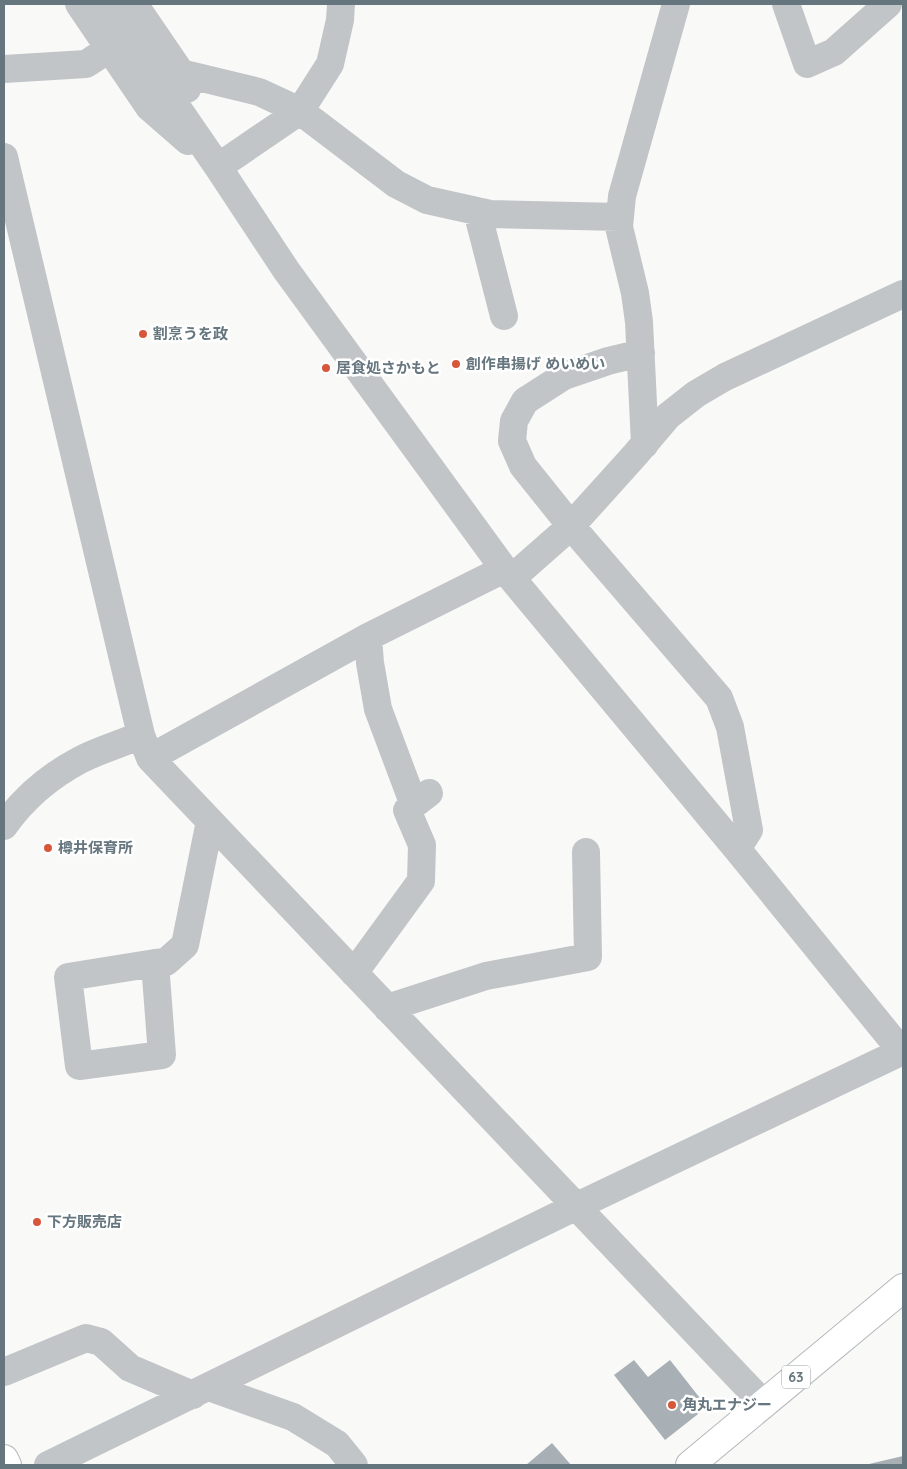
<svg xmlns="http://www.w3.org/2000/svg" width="907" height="1469" font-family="Quicksand,'Noto Sans JP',sans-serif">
<rect width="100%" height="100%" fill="#f9f9f7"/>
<!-- building -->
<path fill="#a9b0b5" d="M634,1360L648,1377L670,1360L707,1407L665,1440L614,1375Z
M552,1443L571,1465H526Z
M903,1456V1465H869V1464Z"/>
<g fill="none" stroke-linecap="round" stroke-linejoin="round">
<defs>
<path id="major" d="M4,1459L7,1465
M690,1465L903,1288"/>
</defs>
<!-- major casing -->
<use href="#major" stroke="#b4b9bc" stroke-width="30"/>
<!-- minor -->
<path stroke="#c1c5c8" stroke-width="28" d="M79,4L149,107L188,141
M106,4L218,167L286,270L504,569L737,849L903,1053
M134,4L181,73L187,89
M786,4L807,64L834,52L888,4
M4,69L86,64L109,49
M181,73L259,92L300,111L396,184L427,200L490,214L620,217
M4,157L141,735L150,758L764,1404
M218,167L300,111L330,64L340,20L341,4
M477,211L504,316
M641,353L608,361L564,376L525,401L514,421L512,441L523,466L571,526L719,698L730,727L749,830L737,849
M645,444L639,322L635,293L619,227L622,196L676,4
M512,578L571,526L635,455L668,416L696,394L725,377L903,294
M368,637L370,663L378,709L414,805
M150,758L368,637L504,569
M4,826C23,799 50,776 80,760C99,750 121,744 141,735
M155,963L162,1055L79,1066L68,977L155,963L166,962L185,945L210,821
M354,973L421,881L422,845L407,810L429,793
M387,1008L486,976L588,957L586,852
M4,1372L86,1338L101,1342L130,1368L193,1395
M209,1387L293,1417L337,1444L354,1465
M48,1465L577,1206L903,1051"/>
<!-- major -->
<use href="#major" stroke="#fff" stroke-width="28"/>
</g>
<!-- markers -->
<g fill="#d6573a" stroke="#fff" stroke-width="2">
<circle cx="143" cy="334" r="5"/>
<circle cx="456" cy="364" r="5"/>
<circle cx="326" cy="368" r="5"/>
<circle cx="48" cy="848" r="5"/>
<circle cx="37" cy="1222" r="5"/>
<circle cx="672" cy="1405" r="5"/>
</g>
<g text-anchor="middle" stroke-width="5" stroke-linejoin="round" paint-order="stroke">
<!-- shield labels -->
<rect fill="#fff" stroke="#949fa5" stroke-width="1" x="782" y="1365.5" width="28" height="23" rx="4"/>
<g font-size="14" font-weight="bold" fill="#66767f">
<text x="796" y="1382">63</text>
</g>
<!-- poi labels -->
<g font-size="15" font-weight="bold" fill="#66767f" stroke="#fff" text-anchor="start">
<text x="153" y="339">割烹うを政</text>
<text x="466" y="369">創作串揚げ めいめい</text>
<text x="336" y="373">居食処さかもと</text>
<text x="58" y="853">樽井保育所</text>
<text x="47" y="1227">下方販売店</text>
<text x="682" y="1410">角丸エナジー</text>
</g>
</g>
<!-- border -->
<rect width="907" height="1469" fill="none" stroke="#66767f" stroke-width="10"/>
</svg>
